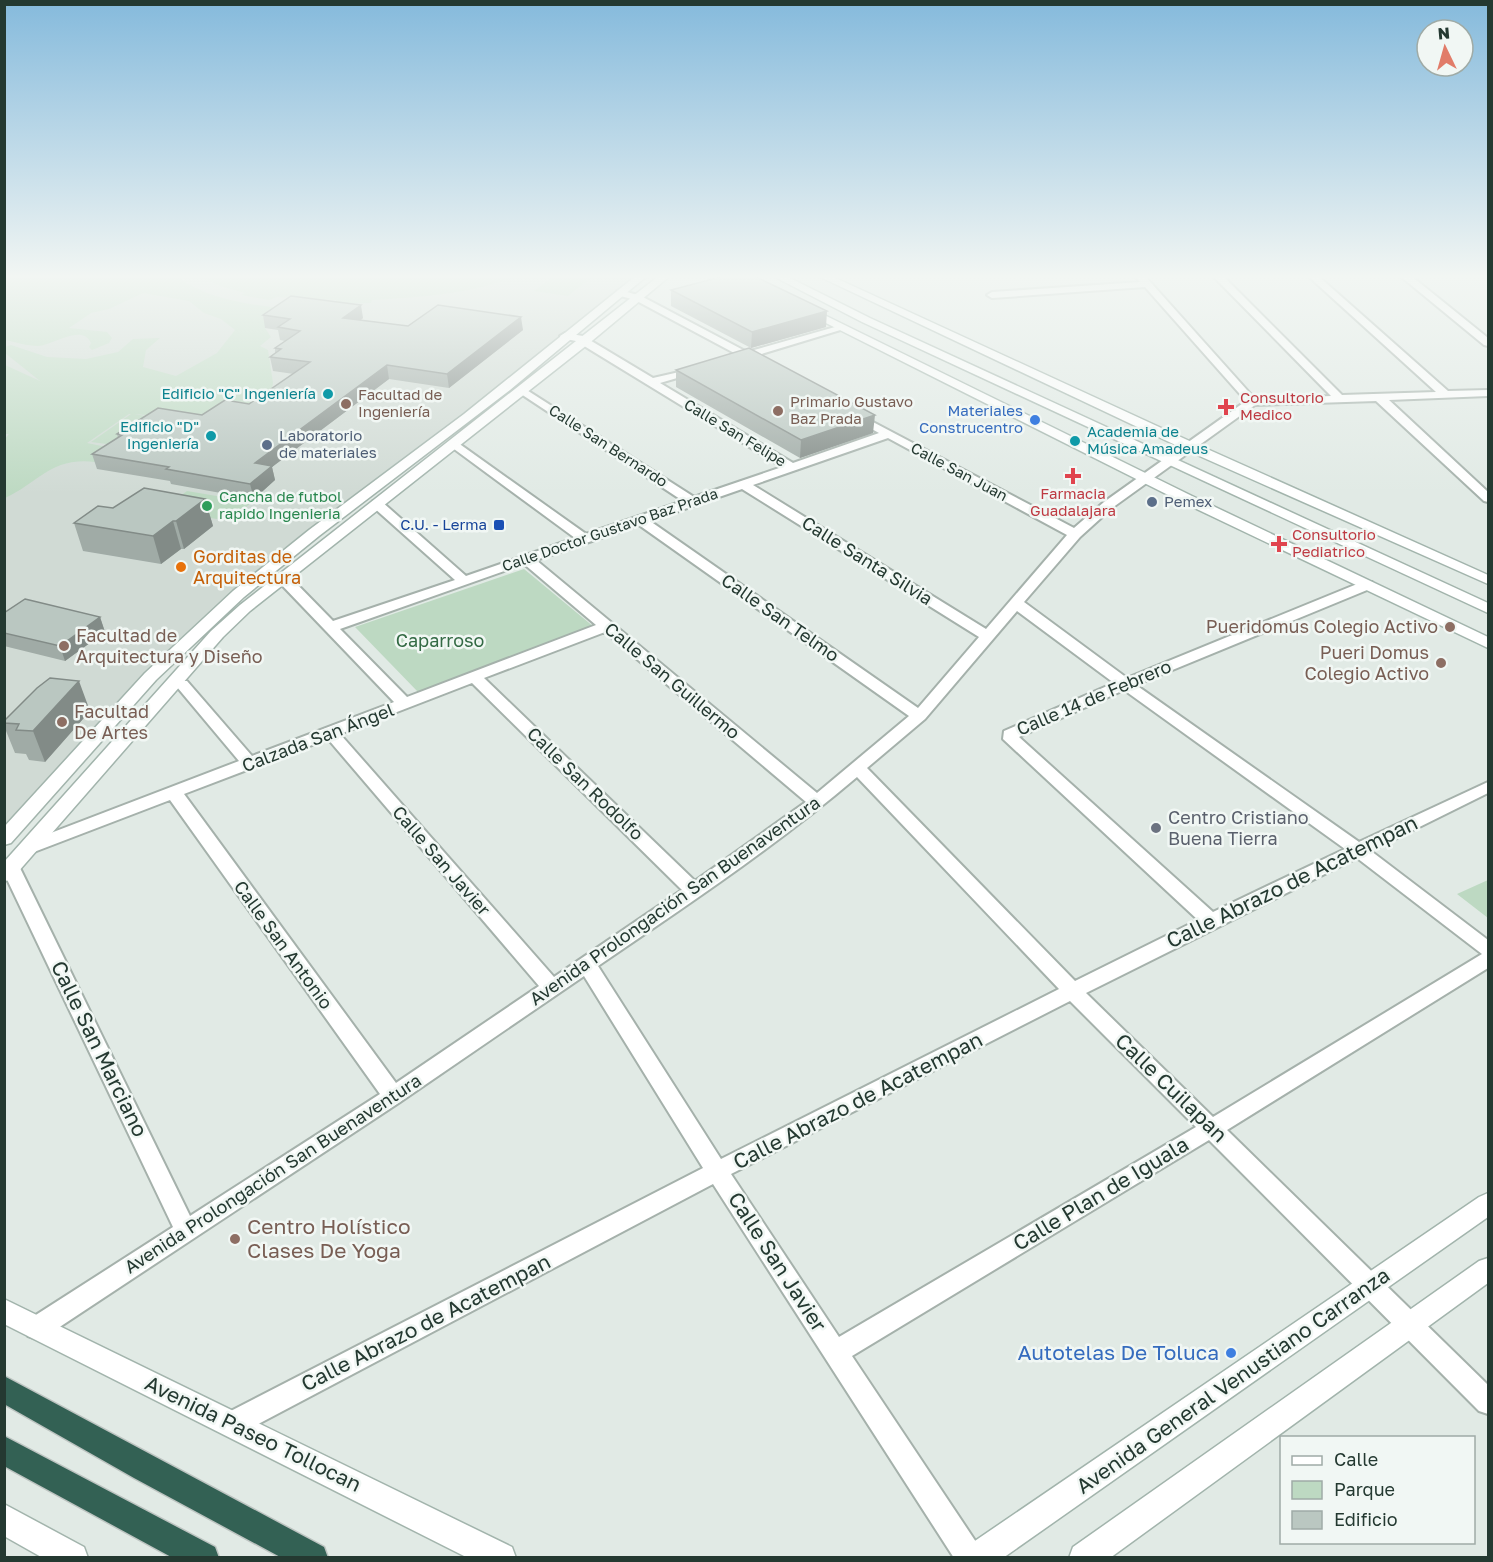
<svg xmlns="http://www.w3.org/2000/svg" width="1493" height="1562" font-family="'Golos Text',sans-serif">
<rect width="100%" height="100%" fill="#e1eae5"/>
<!-- built -->
<path fill="#d0dad4" d="M5,275H638L479,401L279,552L146,672L5,826Z"/>
<!-- green -->
<path fill="#bdd9c2" d="M5,275H179L180,279C212,300 248,304 285,309L265,328L271,337L260,346L268,350L273,383L271,394L235,409L196,419L134,414L162,419L123,446L91,442L131,414H129L87,443L111,448L95,462C50,457 39,483 5,498L4,440L9,434H5V365L40,381L5,353V347L11,345L47,357L86,359L118,352L133,339L160,338L146,350L143,367L176,376L217,353L235,330L221,319L204,313L189,301L143,293L109,309L91,313L69,328L107,332L112,338L109,343L92,350L89,347L91,343C82,323 53,345 38,346C27,346 15,342 5,340Z
M198,275H519C473,294 421,297 372,300L371,303L336,304V300L277,297L269,300L241,295L245,293L220,286Z
M555,275L593,276L568,296L534,291Z
M187,491L252,502L229,521L162,510Z
M524,569L594,627L419,693L355,627Z
M1488,880V918L1457,894Z"/>
<g fill="none" stroke-linecap="round" stroke-linejoin="round">
<defs>
<path id="street" d="M1134,275H1144L1255,399L1331,396L1212,275H1222L1342,395L1436,392L1307,275H1317L1448,391L1488,390V396L1389,400L1488,492V502L1484,501L1376,401L1255,405L1112,508L1080,537L1024,602L1127,678L1362,582H1372L1374,585L1372,588L1136,685L1359,842L1488,782V793L1371,851L1488,940V968L1227,1130L1488,1385V1414L1479,1411L1209,1140L852,1356L980,1548L984,1558H954L713,1184L241,1433L232,1437L223,1433L219,1424L223,1415L703,1168L584,976L400,1102L46,1336L37,1339L28,1336L25,1328L28,1320L173,1227L4,873L5,864H17L20,868L190,1216L380,1094L170,800L34,852H22L19,848L22,844L239,761L177,687L174,684L177,681H187L252,756L394,702L278,581L276,578L278,575H288L333,621L455,580L373,507L371,504L373,501H381L466,576L575,538L450,446L448,444L454,440L586,534L683,501L518,392V388L522,387L694,497L782,467L576,341L561,338L560,336L565,333L583,336L653,378L701,367V371L660,383L793,463L879,433L850,417L848,415L854,412L1074,528L1104,502L1246,401L1145,287L992,298L987,295L992,292L1140,282ZM888,438L1067,535L986,629L753,485ZM742,489L979,637L918,708L650,521ZM639,525L909,716L817,793L536,560ZM524,564L596,625L407,697L340,629ZM1017,611L1114,683L1004,731L1003,739L1198,920L1075,981L867,768L925,719ZM605,632L806,802L695,881L484,678ZM472,683L682,890L554,977L340,734ZM1124,690L1345,849L1213,912L1019,737ZM328,739L539,986L396,1083L184,794ZM857,777L1059,989L721,1159L598,966C686,906 776,846 857,777ZM1357,858L1482,954L1213,1117L1086,993ZM1070,1001L1196,1127L839,1337L731,1174Z
M1399,275H1410L1488,338V346L1484,345Z
M620,290L641,296L747,352L842,325L847,328L755,356L763,362L758,365L745,359H738V355L635,300L617,295V291Z"/>
<path id="secondary" d="M637,275H648L510,390L319,536L244,597L156,680L11,843L4,845V827L145,673L233,591L309,530L464,414Z
M660,275H671L587,345L250,611L223,637L11,880L4,881V862L211,631L240,605Z
M771,275H784L870,318L1488,603V613L862,322Z
M816,275H829L1196,444L1488,575V584L1186,450Z
M806,306L1192,496L1488,637V648L1182,502L802,311V307Z
M1488,1193V1217L1003,1558H962L966,1547L1479,1197Z
M1488,1258V1283L1110,1558H1069L1073,1547L1479,1261Z
M4,1299L512,1547L516,1558H468L4,1324Z
M4,1504L84,1547L88,1558H43L4,1536Z"/>
<path id="highway" d="M4,1376L324,1547L328,1558H282L134,1478L4,1404Z
M4,1436L215,1547L219,1558H173L4,1466Z"/>
</defs>
<!-- street casing -->
<use href="#street" stroke="#a5b1ab" stroke-width="4"/>
<!-- secondary casing -->
<use href="#secondary" stroke="#a2b4ac" stroke-width="3"/>
<!-- highway casing -->
<use href="#highway" stroke="#bdc4c1" stroke-width="3"/>
<!-- street -->
<use href="#street" fill="#fff" fill-rule="evenodd"/>
<!-- secondary -->
<use href="#secondary" fill="#fff" fill-rule="evenodd"/>
<!-- highway -->
<use href="#highway" fill="#336154" fill-rule="evenodd"/>
</g>
<!-- wall -->
<path fill="#a0aba6" d="M671,290L826,327L751,348L671,306Z
M263,315L363,318L361,320L408,326L523,330L449,388L389,379L272,467L275,480L254,499L171,484L170,481L97,469L92,454L118,438L117,434L202,415L249,404L294,374L273,371L270,357L275,353V348L285,341L280,340L278,330L265,328Z
M676,370L873,433L800,458L676,387Z
M205,499L213,526L184,549H181L161,564L83,551L74,523L113,508Z
M4,613L100,617L105,632L65,661L4,646Z
M90,711L45,762L29,760L26,754L15,753L4,726V721Z"/>
<!-- shaded-wall -->
<path fill="#828b87" d="M361,305L363,318L346,331L343,318Z
M827,311L826,327L751,348L752,332Z
M521,317L523,330L449,388L447,374Z
M387,365L389,379L272,467L275,480L254,499L250,484L255,463Z
M875,415L873,433L800,458L801,440Z
M205,499L213,526L184,549L176,521Z
M173,521L181,549L161,564L153,536Z
M100,617L105,632L65,661L60,646Z
M79,681L90,711L45,762L33,731Z"/>
<!-- building -->
<path fill="#bac7c1" stroke="#828b87" stroke-width="1.5" d="M728,275H752L827,311L752,332L671,290Z
M291,296L361,305L343,318L408,326L438,305L521,317L447,374L387,365L255,463L272,466L250,484L166,469L169,467L92,454L122,435L117,434L158,408L202,415L225,400L249,404L310,362L270,357L281,349L275,348L300,331L278,327L290,319L263,315Z
M749,348L875,415L801,440L676,370Z
M144,488L205,499L176,521H173L153,536L74,523L98,506L113,508Z
M25,599L100,617L60,646L4,633V613Z
M50,678L79,681L33,731L16,730L19,724L4,723V721L37,688Z"/>
<!-- sky -->
<linearGradient id="sky" x2="0" y2="1"><stop stop-color="#85badc"/><stop offset="0.56" stop-color="#f2f6f3"/><stop offset="1" stop-color="#f2f6f3" stop-opacity="0"/></linearGradient>
<rect width="1493" height="494" fill="url(#sky)"/>
<!-- markers -->
<g fill="#0f9aa8" stroke="#f1f7f4" stroke-width="2">
<circle cx="328" cy="394" r="6"/>
<circle cx="211" cy="436" r="6"/>
<circle cx="1075" cy="441" r="6"/>
</g>
<g fill="#8d6e63" stroke="#f1f7f4" stroke-width="2">
<circle cx="346" cy="404" r="6"/>
<circle cx="778" cy="411" r="6"/>
<circle cx="1450" cy="627" r="6"/>
<circle cx="64" cy="646" r="6"/>
<circle cx="1441" cy="663" r="6"/>
<circle cx="62" cy="722" r="6"/>
<circle cx="235" cy="1239" r="6"/>
</g>
<g fill="#e0444e" stroke="#f1f7f4" stroke-width="2">
<path d="M1223 398h6v6h6v6h-6v6h-6v-6h-6v-6h6z"/>
<path d="M1070 467h6v6h6v6h-6v6h-6v-6h-6v-6h6z"/>
<path d="M1276 535h6v6h6v6h-6v6h-6v-6h-6v-6h6z"/>
</g>
<g fill="#3f7fe0" stroke="#f1f7f4" stroke-width="2">
<circle cx="1035" cy="420" r="6"/>
<circle cx="1231" cy="1353" r="6"/>
</g>
<g fill="#5c6f8a" stroke="#f1f7f4" stroke-width="2">
<circle cx="267" cy="445" r="6"/>
<circle cx="1152" cy="502" r="6"/>
</g>
<circle fill="#2e9e5b" stroke="#f1f7f4" stroke-width="2" cx="207" cy="506" r="6"/>
<rect fill="#1a4fb4" stroke="#f1f7f4" stroke-width="2" x="493" y="519" width="12" height="12" rx="3"/>
<circle fill="#e8710a" stroke="#f1f7f4" stroke-width="2" cx="181" cy="567" r="6"/>
<circle fill="#6b7280" stroke="#f1f7f4" stroke-width="2" cx="1156" cy="828" r="6"/>
<g text-anchor="middle" stroke-width="5" stroke-linejoin="round" paint-order="stroke">
<!-- far-culture labels -->
<g font-size="15" fill="#0d838f" stroke="#f1f7f4" text-anchor="end">
<text x="316" y="399">Edificio "C" Ingeniería</text>
<text x="199" y="432">Edificio "D"<tspan x="199" dy="17">Ingeniería</tspan></text>
<text x="1087" y="437" text-anchor="start">Academia de<tspan x="1087" dy="17">Música Amadeus</tspan></text>
</g>
<!-- far-education labels -->
<g font-size="15" fill="#785e54" stroke="#f1f7f4" text-anchor="start">
<text x="358" y="400">Facultad de<tspan x="358" dy="17">Ingeniería</tspan></text>
<text x="790" y="407">Primario Gustavo<tspan x="790" dy="17">Baz Prada</tspan></text>
</g>
<!-- far-health labels -->
<g font-size="15" fill="#be3a42" stroke="#f1f7f4" text-anchor="start">
<text x="1240" y="403">Consultorio<tspan x="1240" dy="17">Medico</tspan></text>
<text x="1073" y="499" text-anchor="middle">Farmacia<tspan x="1073" dy="17">Guadalajara</tspan></text>
<text x="1292" y="540">Consultorio<tspan x="1292" dy="17">Pediatrico</tspan></text>
</g>
<!-- far-shop labels -->
<g font-size="15" fill="#366cbe" stroke="#f1f7f4" text-anchor="end">
<text x="1023" y="416">Materiales<tspan x="1023" dy="17">Construcentro</tspan></text>
</g>
<!-- far-street labels -->
<g font-size="15" fill="#243931" stroke="#f1f7f4">
<text transform="translate(735 433) rotate(31)" y="5">Calle San Felipe</text>
<text transform="translate(608 446) rotate(33)" y="5">Calle San Bernardo</text>
<text transform="translate(959 472) rotate(28)" y="5">Calle San Juan</text>
<text transform="translate(610 530) rotate(-19)" y="5">Calle Doctor Gustavo Baz Prada</text>
</g>
<!-- far-service labels -->
<g font-size="15" fill="#4e5e75" stroke="#f1f7f4" text-anchor="start">
<text x="279" y="441">Laboratorio<tspan x="279" dy="17">de materiales</tspan></text>
<text x="1164" y="507">Pemex</text>
</g>
<!-- far-leisure labels -->
<g font-size="15" fill="#27864d" stroke="#f1f7f4" text-anchor="start">
<text x="219" y="502">Cancha de futbol<tspan x="219" dy="17">rapido Ingenieria</tspan></text>
</g>
<!-- far-transit labels -->
<g font-size="15" fill="#164399" stroke="#f1f7f4" text-anchor="end">
<text x="487" y="530">C.U. - Lerma</text>
</g>
<!-- food labels -->
<g font-size="18" fill="#c56008" stroke="#f1f7f4" text-anchor="start">
<text x="193" y="563">Gorditas de<tspan x="193" dy="21">Arquitectura</tspan></text>
</g>
<!-- street labels -->
<g font-size="18" fill="#243931" stroke="#f1f7f4">
<text transform="translate(867 561) rotate(32)" y="6">Calle Santa Silvia</text>
<text transform="translate(780 618) rotate(35)" y="6">Calle San Telmo</text>
<text transform="translate(672 681) rotate(40)" y="6">Calle San Guillermo</text>
<text transform="translate(1094 698) rotate(-23)" y="6">Calle 14 de Febrero</text>
<text transform="translate(318 738) rotate(-21)" y="6">Calzada San Ángel</text>
<text transform="translate(585 784) rotate(44)" y="6">Calle San Rodolfo</text>
<text transform="translate(441 861) rotate(49)" y="6">Calle San Javier</text>
<text transform="translate(675 901) rotate(-35)" y="6">Avenida Prolongación San Buenaventura</text>
<text transform="translate(283 945) rotate(54)" y="6">Calle San Antonio</text>
<text transform="translate(273 1174) rotate(-33)" y="6">Avenida Prolongación San Buenaventura</text>
</g>
<!-- education labels -->
<g font-size="18" fill="#785e54" stroke="#f1f7f4" text-anchor="end">
<text x="1438" y="633">Pueridomus Colegio Activo</text>
<text x="76" y="642" text-anchor="start">Facultad de<tspan x="76" dy="21">Arquitectura y Diseño</tspan></text>
<text x="1429" y="659">Pueri Domus<tspan x="1429" dy="21">Colegio Activo</tspan></text>
<text x="74" y="718" text-anchor="start">Facultad<tspan x="74" dy="21">De Artes</tspan></text>
</g>
<!-- park labels -->
<g font-size="18" fill="#336a44" stroke="#f1f7f4">
<text x="440" y="647">Caparroso</text>
</g>
<!-- worship labels -->
<g font-size="18" fill="#5b616d" stroke="#f1f7f4" text-anchor="start">
<text x="1168" y="824">Centro Cristiano<tspan x="1168" dy="21">Buena Tierra</tspan></text>
</g>
<!-- near-street labels -->
<g font-size="21" fill="#243931" stroke="#f1f7f4">
<text transform="translate(1292 882) rotate(-26)" y="7">Calle Abrazo de Acatempan</text>
<text transform="translate(99 1049) rotate(64)" y="7">Calle San Marciano</text>
<text transform="translate(1171 1088) rotate(44)" y="7">Calle Cuilapan</text>
<text transform="translate(858 1101) rotate(-27)" y="7">Calle Abrazo de Acatempan</text>
<text transform="translate(1101 1194) rotate(-31)" y="7">Calle Plan de Iguala</text>
<text transform="translate(777 1262) rotate(57)" y="7">Calle San Javier</text>
<text transform="translate(426 1323) rotate(-27)" y="7">Calle Abrazo de Acatempan</text>
<text transform="translate(1233 1381) rotate(-35)" y="7">Avenida General Venustiano Carranza</text>
<text transform="translate(253 1434) rotate(26)" y="7">Avenida Paseo Tollocan</text>
</g>
<!-- near-education labels -->
<g font-size="21" fill="#785e54" stroke="#f1f7f4" text-anchor="start">
<text x="247" y="1234">Centro Holístico<tspan x="247" dy="24">Clases De Yoga</tspan></text>
</g>
<!-- near-shop labels -->
<g font-size="21" fill="#366cbe" stroke="#f1f7f4" text-anchor="end">
<text x="1219" y="1360">Autotelas De Toluca</text>
</g>
</g>
<!-- border -->
<rect width="1493" height="1562" fill="none" stroke="#243931" stroke-width="12"/>
<!-- legend -->
<rect x="1280" y="1436" width="195" height="108" fill="#f1f7f4" stroke="#9faba6" stroke-width="1.5"/>
<rect x="1292" y="1456" width="30" height="9" fill="#ffffff" stroke="#9faba6" stroke-width="1.5"/>
<text x="1334" y="1466" font-size="18" fill="#243931">Calle</text>
<rect x="1292" y="1481" width="30" height="18" fill="#bdd9c2" stroke="#9faba6" stroke-width="1.5"/>
<text x="1334" y="1496" font-size="18" fill="#243931">Parque</text>
<rect x="1292" y="1511" width="30" height="18" fill="#bac7c1" stroke="#9faba6" stroke-width="1.5"/>
<text x="1334" y="1526" font-size="18" fill="#243931">Edificio</text>
<!-- north arrow -->
<g transform="translate(1445 48) rotate(355)"><circle r="28" fill="#f1f7f4" stroke="#9faba6" stroke-width="1.5"/>
<path d="M0-4.5L10 22L0 15L-10 22Z" fill="#e17c69"/>
<text y="-9" font-size="16" font-weight="bold" text-anchor="middle" fill="#243931">N</text>
</g>
</svg>
